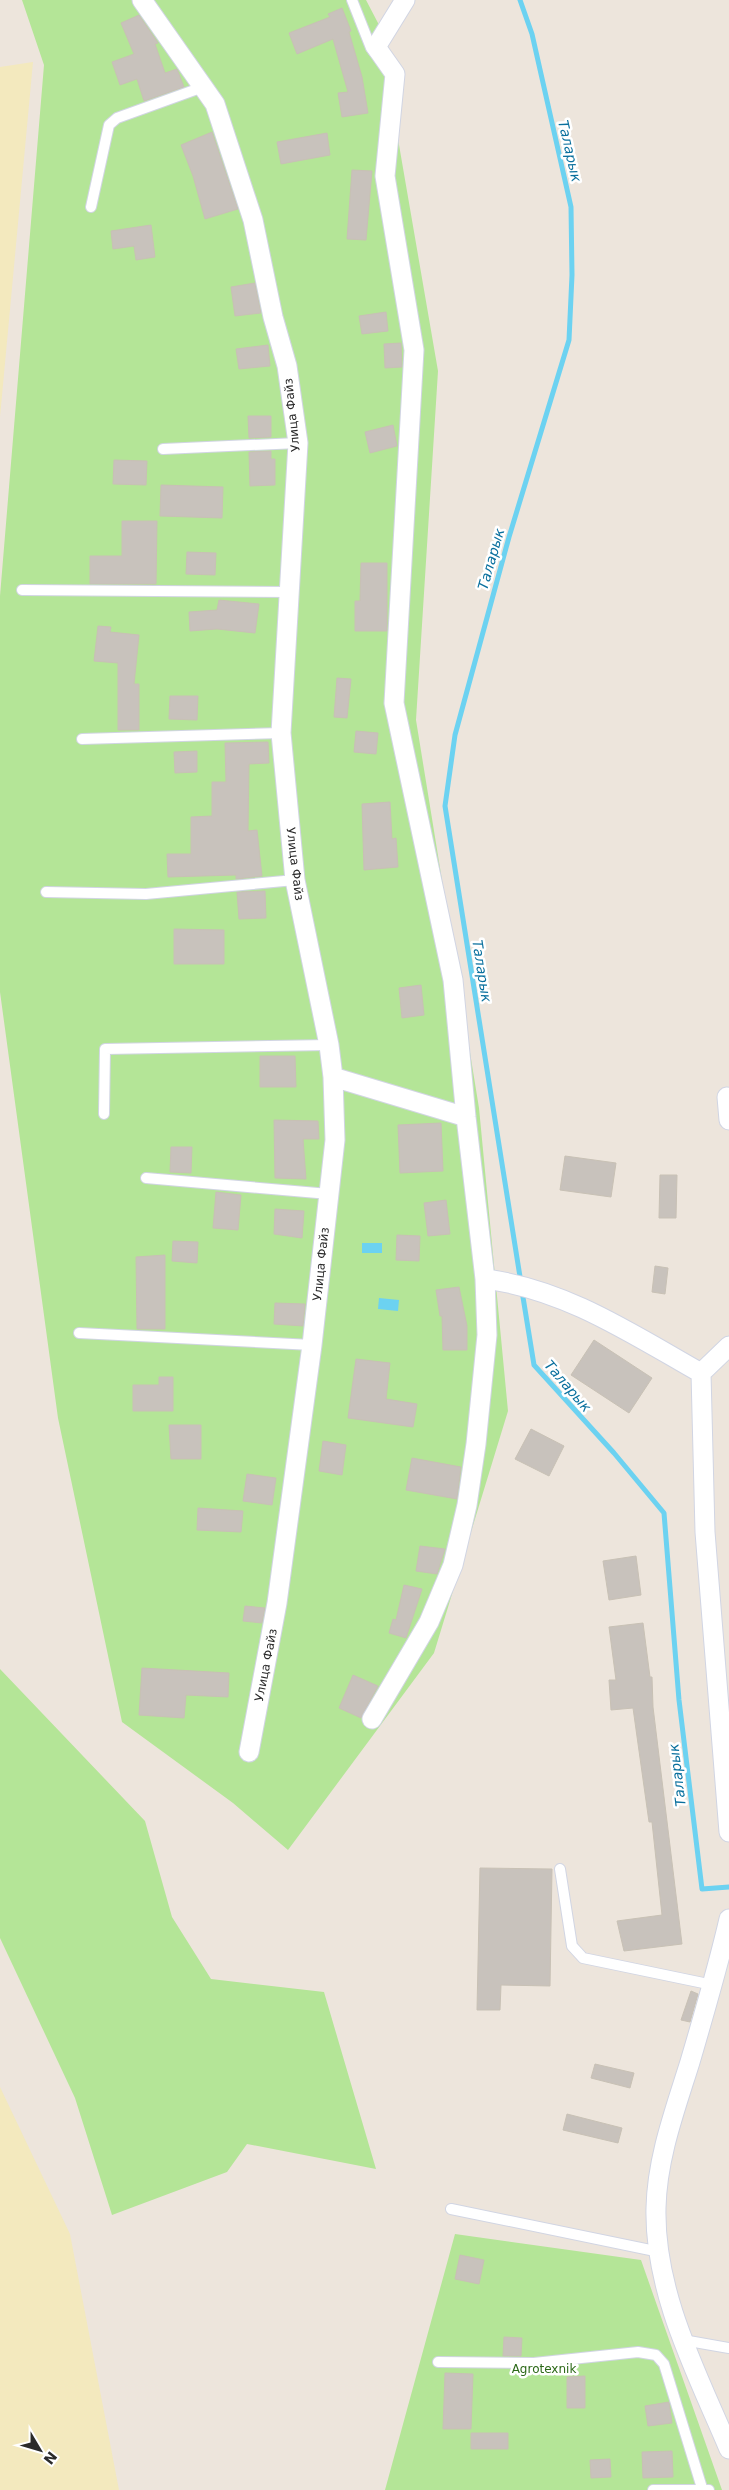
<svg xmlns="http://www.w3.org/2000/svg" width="729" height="2490" font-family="'DejaVu Sans',sans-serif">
<rect width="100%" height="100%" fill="#ede5dc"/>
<!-- green -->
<path fill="#b4e597" d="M22,0H366L378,23L438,371L416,720L479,1108L508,1411L434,1653L288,1850L233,1803L122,1722L58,1418L0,992V596L44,65Z
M0,1669L145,1821L172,1917L211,1979L324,1992L376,2169L247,2144L227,2172L112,2215L75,2098L0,1938Z
M455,2234L641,2260L722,2490H385Z"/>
<!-- sand -->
<path fill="#f3e9be" d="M33,62L0,417V67Z
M0,2087L70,2234L119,2490H0Z"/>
<!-- water -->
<path fill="#6cd2f1" d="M362,1243H382V1253H362Z
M379,1298L399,1300L398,1311L378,1309Z"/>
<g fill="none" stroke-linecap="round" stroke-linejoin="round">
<!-- stream -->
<path stroke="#6cd2f1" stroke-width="5" d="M520,0L532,34L571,207L572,275L569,340L509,537L455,735L445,806L521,1283
M522,1291L534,1365L614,1453L664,1513L679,1700L702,1889L729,1887"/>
</g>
<!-- building -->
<path fill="#c8c2bc" stroke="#c8c1b5" d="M342,8L351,31L349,32L362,77L368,113L342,117L338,93L348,92L333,39L297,54L289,33L330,17L328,14Z
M139,15L158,43L155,44L165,73L177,69L184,87L144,101L137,79L120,85L112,62L134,54L121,23Z
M212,132L238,209L205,219L193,176L181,145Z
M327,133L330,155L281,164L277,142Z
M352,170L372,171L366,240L347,239Z
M151,225L155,257L136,260L134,246L113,249L111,231Z
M255,283L261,313L235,316L231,287Z
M386,312L388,331L362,334L359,316Z
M401,343L402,367L385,368L384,344Z
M268,345L270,366L239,369L236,349Z
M248,416H271V437L249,438Z
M393,425L397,446L370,453L365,432Z
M271,451V459H275V485L250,486L249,452Z
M114,460L147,461L146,485L113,484Z
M161,485L223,487L222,518L160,516Z
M122,521H157L156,584H90V556H122Z
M187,552L216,553L215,575L186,574Z
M361,563H387V631H355V601H360Z
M219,600L259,604L255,633L217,629L190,631L189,612L217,610Z
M98,626L111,627L110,632L139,635L134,684H139V730H118V663L94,661Z
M337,678L351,679L347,718L334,717Z
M170,696H198L197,720L169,719Z
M356,731L378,733L376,754L354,752Z
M268,742L269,763L249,764L248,831L257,830L262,876L236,879V875L168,877L167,854H191V817L212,816V782H226L225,743Z
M197,751V772L175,773L174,752Z
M390,802L392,839L396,838L398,867L364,870L362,804Z
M265,891L266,918L239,919L237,892Z
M174,929L224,930V964H174Z
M421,985L424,1015L402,1018L399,988Z
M260,1056H295L296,1087H260Z
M274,1120L318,1121L319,1139H303L306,1179L275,1178Z
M441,1123L443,1171L400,1173L398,1125Z
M171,1147H192L191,1173L170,1172Z
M565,1156L616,1163L611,1197L560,1190Z
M660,1175H677L676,1218H659Z
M216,1192L241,1195L238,1230L213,1228Z
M446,1200L450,1234L428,1236L424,1203Z
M275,1209L304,1211L302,1238L274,1234Z
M397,1235L420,1236L419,1261L396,1260Z
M173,1241L198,1242L197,1263L172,1261Z
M165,1255V1329H137L136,1257Z
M655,1266L668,1268L665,1294L652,1292Z
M459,1287L467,1326V1350H443L442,1316H440L436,1290Z
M275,1303L305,1304L303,1326L274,1324Z
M594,1340L652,1378L629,1413L571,1375Z
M356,1359L390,1363L386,1399L417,1404L413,1427L348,1418Z
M159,1377H173V1411H133V1385H159Z
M169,1425H201V1459H171Z
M531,1429L564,1446L549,1476L515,1459Z
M323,1441L346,1445L342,1475L319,1471Z
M412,1458L461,1467L457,1499L406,1490Z
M247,1474L276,1478L272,1505L243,1501Z
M198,1508L243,1511L241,1532L197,1530Z
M420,1546L445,1549L437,1574L416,1571Z
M636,1556L641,1595L609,1600L603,1561Z
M404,1585L422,1589L406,1638L389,1633L393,1619L396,1620Z
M245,1606L265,1608L262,1623L243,1621Z
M643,1623L650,1677H652L653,1707L682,1944L624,1951L617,1921L662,1915L652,1822H649L633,1708L611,1710L609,1680H616L609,1627Z
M142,1668L229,1673L228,1697L186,1695L184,1718L139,1715Z
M353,1675L378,1686L361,1718L339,1708Z
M480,1868L552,1869L550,1986L501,1985L500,2010H477Z
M691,1991L698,1994L690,2022L681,2020Z
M595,2064L634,2073L630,2088L591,2078Z
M567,2114L622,2128L618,2143L563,2130Z
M460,2255L484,2260L479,2284L455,2279Z
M504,2337L522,2338L521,2356H503Z
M445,2373L473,2374L471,2429H443Z
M585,2376V2408H567V2377Z
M669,2402L672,2423L648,2426L645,2406Z
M471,2433H508V2449H471Z
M672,2451L673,2477L643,2478L642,2452Z
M610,2459L611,2477L591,2478L590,2460Z"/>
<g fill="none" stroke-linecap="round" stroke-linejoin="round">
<defs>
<path id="lane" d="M352,0L371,48L375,53
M91,207L109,125L117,118L203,87
M163,449L298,443
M22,590L291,592
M82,739L281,733
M46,892L146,894L295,880
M104,1114L105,1049L329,1045
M146,1178L329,1194
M79,1333L312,1345
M560,1869L572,1946L583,1958L713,1985
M451,2209L660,2252
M683,2340L729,2348
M438,2362L534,2363L638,2352L656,2355L664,2364L702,2488
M653,2490H709"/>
<path id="street" d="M142,0L215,104L253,220L273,317L287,366L298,443L281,733L295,880L329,1045L333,1077L335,1140L312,1345L277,1603L249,1752
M333,1077L466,1117
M727,1097L729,1120
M485,1279C565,1289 632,1334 701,1373L705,1532L729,1832
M701,1373L729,1346
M372,1719L429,1622L453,1565L467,1505L476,1444L487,1335L485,1279L466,1117L453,980L394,703L414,350L385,176L395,74L376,47L405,0
M729,1919C718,1967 704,2014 690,2062C675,2110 657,2158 656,2208C654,2293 697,2373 729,2449"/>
</defs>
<!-- lane casing -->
<use href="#lane" stroke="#d1d5e3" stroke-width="12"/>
<!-- street casing -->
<use href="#street" stroke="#d1d5e3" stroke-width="21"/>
<!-- lane -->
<use href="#lane" stroke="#fff" stroke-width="10"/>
<!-- street -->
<use href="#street" stroke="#fff" stroke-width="19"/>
</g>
<g text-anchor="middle" stroke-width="5" stroke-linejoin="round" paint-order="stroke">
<!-- street labels -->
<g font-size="12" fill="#2a2a2a" stroke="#fff">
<text transform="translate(292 415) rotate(-96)" y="4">Улица Файз</text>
<text transform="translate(295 864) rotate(83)" y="4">Улица Файз</text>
<text transform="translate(321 1264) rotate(-84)" y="4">Улица Файз</text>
<text transform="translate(266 1665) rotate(-79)" y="4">Улица Файз</text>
</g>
<!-- park labels -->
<g font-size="12" fill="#2c6918" stroke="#fff">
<text x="544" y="2373">Agrotexnik</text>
</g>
<!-- water labels -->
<g font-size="14" font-style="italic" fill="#0a709e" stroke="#fff">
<text transform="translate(570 151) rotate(77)" y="5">Таларык</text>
<text transform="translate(491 559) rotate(-74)" y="5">Таларык</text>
<text transform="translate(482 971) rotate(81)" y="5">Таларык</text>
<text transform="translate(568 1386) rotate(49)" y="5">Таларык</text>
<text transform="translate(677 1775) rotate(-97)" y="5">Таларык</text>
</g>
</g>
<!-- north arrow -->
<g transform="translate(40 2450) rotate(128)" stroke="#ffffff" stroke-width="4" paint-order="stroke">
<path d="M0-4L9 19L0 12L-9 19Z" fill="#2a2a2a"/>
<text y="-8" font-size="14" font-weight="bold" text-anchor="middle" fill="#2a2a2a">N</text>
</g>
</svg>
